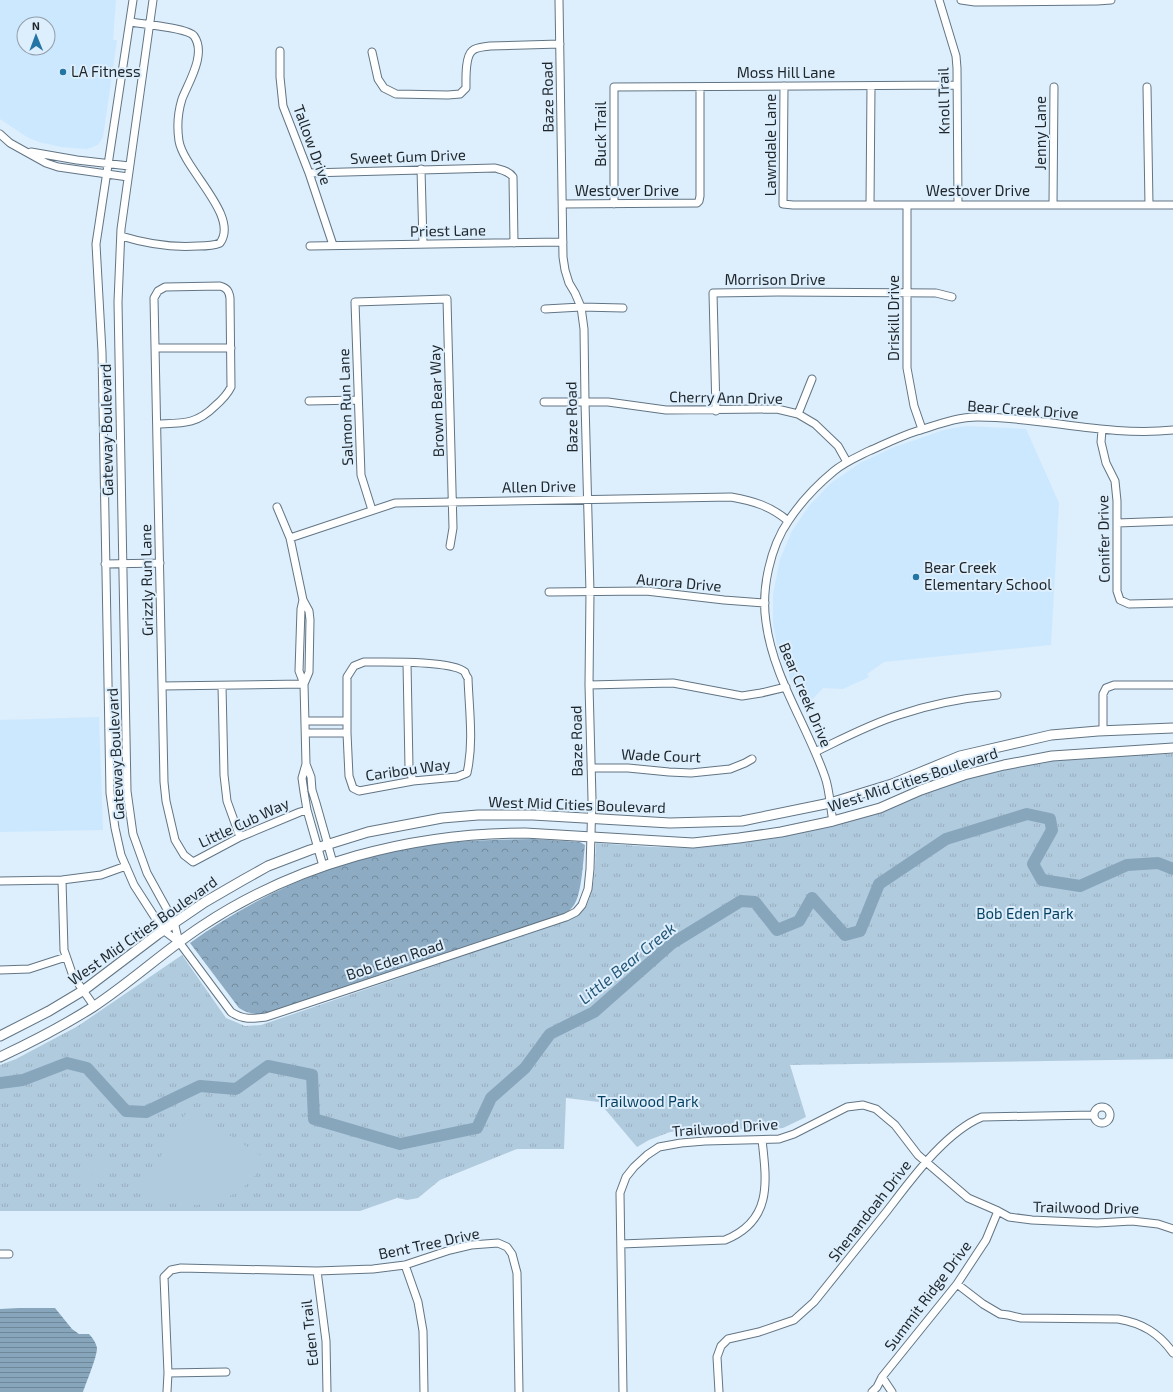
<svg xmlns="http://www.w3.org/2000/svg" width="1173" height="1392" font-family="'Exo 2',sans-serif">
<defs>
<pattern id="grass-tufts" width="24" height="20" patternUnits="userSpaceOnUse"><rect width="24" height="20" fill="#b1cbde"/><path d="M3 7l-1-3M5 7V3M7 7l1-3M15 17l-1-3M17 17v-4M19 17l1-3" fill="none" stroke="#98aebf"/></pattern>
<pattern id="forest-crowns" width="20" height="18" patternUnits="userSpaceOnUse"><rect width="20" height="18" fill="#8dabc2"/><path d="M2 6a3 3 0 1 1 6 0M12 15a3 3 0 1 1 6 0" fill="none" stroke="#738b9e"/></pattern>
<pattern id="water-rules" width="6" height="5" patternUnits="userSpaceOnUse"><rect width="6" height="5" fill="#87a6bc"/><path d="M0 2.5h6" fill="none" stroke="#6e8799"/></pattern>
</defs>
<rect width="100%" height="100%" fill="#ddeefc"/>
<!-- built -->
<path fill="#cce8fe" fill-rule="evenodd" d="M0,0H116L113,40H117L103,137L98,145L87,149L61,147L39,142L27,137L0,119ZM24,24H48V48H24Z
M966,426L1026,429L1059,503L1051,645L884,662L867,674L869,677L843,689L823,688L804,708L778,651L773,623V594L780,559L792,531L809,506L831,483L860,463L892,448L944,430Z
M99,717L103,830L0,832V720Z"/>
<!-- grass -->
<path fill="url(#grass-tufts)" d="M1173,754V1059L790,1065L806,1117L783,1128L772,1129L687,1130L670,1132L649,1140L637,1147L599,1102L566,1098L564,1149H517L440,1180L418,1198L407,1200L397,1198L360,1211H0V1065L16,1059L78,1026L182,955L226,1018L245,1026L261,1025L557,924C564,921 573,918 580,913C596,901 595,862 596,843L653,847L694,848L739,843L782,837L833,825L965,778L1053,759L1100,755Z"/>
<!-- forest -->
<path fill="url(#forest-crowns)" d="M533,839L580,842L585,845C583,861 582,893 574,905C570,911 565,914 559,917L271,1012C259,1015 250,1015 239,1008L190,943C256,895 331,862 411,848C451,840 492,840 533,839Z"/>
<!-- pitch -->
<path fill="#b1cbde" d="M189,1108L267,1160C261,1168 256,1175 249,1182C230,1201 202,1208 175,1204C163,1201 152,1195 141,1190Z
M82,1156L93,1157L92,1180H81Z
M97,1157H107V1181L96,1180Z"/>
<!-- water -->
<path fill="url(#water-rules)" d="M19,1308H55L72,1329L79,1334H89C93,1338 96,1343 97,1348C97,1357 86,1383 83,1392H0V1309Z"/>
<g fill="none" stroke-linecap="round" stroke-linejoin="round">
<!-- river -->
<path stroke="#87a6bc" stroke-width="12" d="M0,1083L23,1080L67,1063L87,1068L126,1111L146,1112L200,1086L236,1089L268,1066L312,1075L314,1119L400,1144L477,1128L491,1098L525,1068L550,1034L594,1012L671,944L741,901L755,902L777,930L799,921L812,898L845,935L860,931L879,884L946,839L1027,814L1050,819L1052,830L1033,864L1042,880L1080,886L1127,865L1158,863L1173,869"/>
<defs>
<path id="minor" d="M133,0L96,244L102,352L110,793L115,828L121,855L134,885L163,930L179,942L231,1012C243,1020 252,1019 266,1017L566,917L576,912L582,905L588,889L590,869L592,799L589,685L590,592L585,402L584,329L581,307L575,293L569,283L565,270L563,257L559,0
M153,0L121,229L118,302L127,791L133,834L147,873L174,922L179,942
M939,0L956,56L957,68L958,205
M961,0L975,2L1097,1L1111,0
M280,51V77L283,106L309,173L333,245
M372,52L378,79L384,88L396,94L448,95L460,94L466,88C466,79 465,57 472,51C476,47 484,47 490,46L560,44
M784,86L783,204L793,205H1173
M1147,87L1149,205
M0,134L10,143L46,163L58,167L128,177
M31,152L77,160L129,166
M421,169L423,244
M309,173L495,168C502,170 509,171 513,177L514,243
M563,204L697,203L699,201L700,196V87
M614,204V87L957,85
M1053,204L1054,87
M870,205L871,86
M907,205V368L914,406L922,429
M121,236C147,244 171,248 198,246C206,246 213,246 220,243C240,216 184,170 179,141C177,128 178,112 182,99C188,83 207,54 194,36C188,28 142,24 130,22
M310,246L563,242
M545,309L581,307L623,308
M156,348H231
M309,401L358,400
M544,402H608L666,410L777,409L798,414L815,424L838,446L847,462
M716,411L713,293L778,292L936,293L952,297
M798,414L812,379
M157,424C182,423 196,425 215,406C222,400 227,395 231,387L230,298C229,291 227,288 220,286L165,287L158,291L154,298L164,782L166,801L175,840L184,855L193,862L240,837L300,812L307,810
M1102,430L1101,442L1106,463L1115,481L1117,501V591L1120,600L1129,604L1173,603
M277,507L290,538L303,600L309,611L310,620L309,672L304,684
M372,510L361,475L355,302L447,299L453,528L450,546
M1117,523L1173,521
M290,538L395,503L731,497C753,501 771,506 788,521
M105,564L160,563
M549,592L646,591L724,600L765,603
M303,600L301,609L299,671L304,684L306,764L311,777L312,790L316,803L333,863
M364,662C384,662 452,660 465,672C465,673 467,677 468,678C469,709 474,742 467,773L457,777L413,781L359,791L353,788L349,776L347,733V677L354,666Z
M407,663L409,767L413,781
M589,685L673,683L742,696L761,693L786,687
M162,686L304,684
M222,686L224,775L227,801L240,837
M305,721H347
M1103,731V694L1106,688L1114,685H1173
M306,733H347
M815,752C842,739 870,724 899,715C931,704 964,698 997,695
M306,764L302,778L304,792L307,810L323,866
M591,768H628L669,772L691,773L730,769L745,763L752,759
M833,821C830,807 830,791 825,777C807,725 773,677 766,622C761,590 770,547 789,520C801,502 817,485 834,471C845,462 857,457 869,451C885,444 901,436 917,431C937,425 956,417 978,417C1043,417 1108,437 1173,430
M62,880L64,950L73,976L94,1006
M0,881L62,880L101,875L126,866
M0,970L29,969L66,957
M1094 1115a8 8 0 1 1 16 0a8 8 0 1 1-16 0Z
M621,1244L725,1240C772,1221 767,1183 762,1140
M0,1254H9
M405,1265L418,1302L423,1331L424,1392
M317,1271L326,1341L327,1392
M957,1284L983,1304L1000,1314L1008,1315L1021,1318L1118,1319C1142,1323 1159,1333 1173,1353
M168,1373L226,1372
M882,1377L892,1392
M167,1392L168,1373L164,1277L171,1270L181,1268L317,1271L373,1269L405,1265L450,1250L471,1245L498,1243L507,1247L512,1254L517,1273L519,1392
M623,1392L620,1193L626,1177L634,1167L647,1155L659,1147L681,1143L705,1141L779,1139L794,1134L847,1107L863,1105L876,1109L895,1125L918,1155L968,1198L998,1211L1009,1217L1032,1220L1097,1223L1132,1221L1158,1224L1173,1229
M719,1392L717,1357L721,1346L728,1339L759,1332L794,1320L814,1302C838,1272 863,1241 887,1211C911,1180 945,1132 982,1117L1094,1115
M872,1392L877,1387L882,1377L957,1284L986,1240L998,1211"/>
<path id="major" d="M0,1036L49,1011L84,990L158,934L205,902L243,880L268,866L310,850L368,832L442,818L478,815H533L670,823L742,821L830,803L892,784L960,756L1051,735L1098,731L1173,728
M0,1057C32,1042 63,1026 93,1007C131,982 164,951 202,926C297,863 411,833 525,833L693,843L739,838L781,832L833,821L880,808L921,790L964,775L1004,765L1052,756L1173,748"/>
</defs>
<!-- minor casing -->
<use href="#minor" stroke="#627584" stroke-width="9"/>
<!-- major casing -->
<use href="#major" stroke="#627584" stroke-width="11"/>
<!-- minor -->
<use href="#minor" stroke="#fff" stroke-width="7"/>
<!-- major -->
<use href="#major" stroke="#fff" stroke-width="9"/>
</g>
<!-- markers -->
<g fill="#2375a6" stroke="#ddeefc" stroke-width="1.5">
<circle cx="63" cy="72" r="4"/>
<circle cx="916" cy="577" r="4"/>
</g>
<g text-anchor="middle" stroke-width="4" stroke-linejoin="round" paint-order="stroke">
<!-- poi labels -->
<g font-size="15" fill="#1e262c" stroke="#ddeefc" text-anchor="start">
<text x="71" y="77">LA Fitness</text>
<text x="924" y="573">Bear Creek<tspan x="924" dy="17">Elementary School</tspan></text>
</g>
<!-- street labels -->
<g font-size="15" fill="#1e262c" stroke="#ddeefc">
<text x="786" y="78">Moss Hill Lane</text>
<text transform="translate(548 97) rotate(-91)" y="5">Baze Road</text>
<text transform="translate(944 101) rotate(-91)" y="5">Knoll Trail</text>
<text transform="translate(1041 133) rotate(-90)" y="5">Jenny Lane</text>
<text transform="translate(601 134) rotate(-90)" y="5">Buck Trail</text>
<text transform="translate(312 145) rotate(70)" y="5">Tallow Drive</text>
<text transform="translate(771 145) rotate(-90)" y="5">Lawndale Lane</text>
<text transform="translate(408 157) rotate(-2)" y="5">Sweet Gum Drive</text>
<text x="627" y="196">Westover Drive</text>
<text x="978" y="196">Westover Drive</text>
<text transform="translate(448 231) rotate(-1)" y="5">Priest Lane</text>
<text x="775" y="285">Morrison Drive</text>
<text transform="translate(894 318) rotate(-90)" y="5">Driskill Drive</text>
<text transform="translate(726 398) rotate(1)" y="5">Cherry Ann Drive</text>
<text transform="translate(437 401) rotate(-92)" y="5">Brown Bear Way</text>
<text transform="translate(346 407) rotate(-92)" y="5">Salmon Run Lane</text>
<text transform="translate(1023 410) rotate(4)" y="5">Bear Creek Drive</text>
<text transform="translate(572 417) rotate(-91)" y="5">Baze Road</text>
<text transform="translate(107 430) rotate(-91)" y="5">Gateway Boulevard</text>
<text transform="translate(539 487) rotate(-1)" y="5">Allen Drive</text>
<text transform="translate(1104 539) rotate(-91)" y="5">Conifer Drive</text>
<text transform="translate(147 580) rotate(-91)" y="5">Grizzly Run Lane</text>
<text transform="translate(679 583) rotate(5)" y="5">Aurora Drive</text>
<text transform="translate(805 695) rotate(67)" y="5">Bear Creek Drive</text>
<text transform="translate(577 741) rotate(-91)" y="5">Baze Road</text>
<text transform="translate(116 754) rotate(-93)" y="5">Gateway Boulevard</text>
<text transform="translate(661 756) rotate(2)" y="5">Wade Court</text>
<text transform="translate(408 770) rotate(-8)" y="5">Caribou Way</text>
<text transform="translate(913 780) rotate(-18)" y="5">West Mid Cities Boulevard</text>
<text transform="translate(577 805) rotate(2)" y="5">West Mid Cities Boulevard</text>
<text transform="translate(244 823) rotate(-25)" y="5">Little Cub Way</text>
<text transform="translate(143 931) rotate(-35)" y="5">West Mid Cities Boulevard</text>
<text transform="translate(395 960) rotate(-18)" y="5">Bob Eden Road</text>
<text transform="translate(725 1128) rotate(-4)" y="5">Trailwood Drive</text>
<text transform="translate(1086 1208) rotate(1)" y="5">Trailwood Drive</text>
<text transform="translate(870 1211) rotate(-52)" y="5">Shenandoah Drive</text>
<text transform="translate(429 1244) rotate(-12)" y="5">Bent Tree Drive</text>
<text transform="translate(928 1296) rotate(-53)" y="5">Summit Ridge Drive</text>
<text transform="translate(310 1333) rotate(-96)" y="5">Eden Trail</text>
</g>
<!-- park labels -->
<g font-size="15" fill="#053f5f" stroke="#ddeefc">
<text x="1025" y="919">Bob Eden Park</text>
<text x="648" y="1107">Trailwood Park</text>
</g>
<!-- water labels -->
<g font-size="16" font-style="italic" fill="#245778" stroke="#ddeefc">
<text transform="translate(627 963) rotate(-39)" y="6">Little Bear Creek</text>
</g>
</g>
<!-- north arrow -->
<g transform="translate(36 36) rotate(359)"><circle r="19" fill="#ddeefc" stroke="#919ea9"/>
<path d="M0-3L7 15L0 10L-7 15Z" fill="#2375a6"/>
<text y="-6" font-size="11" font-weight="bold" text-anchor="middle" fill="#1e262c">N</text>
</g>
</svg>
